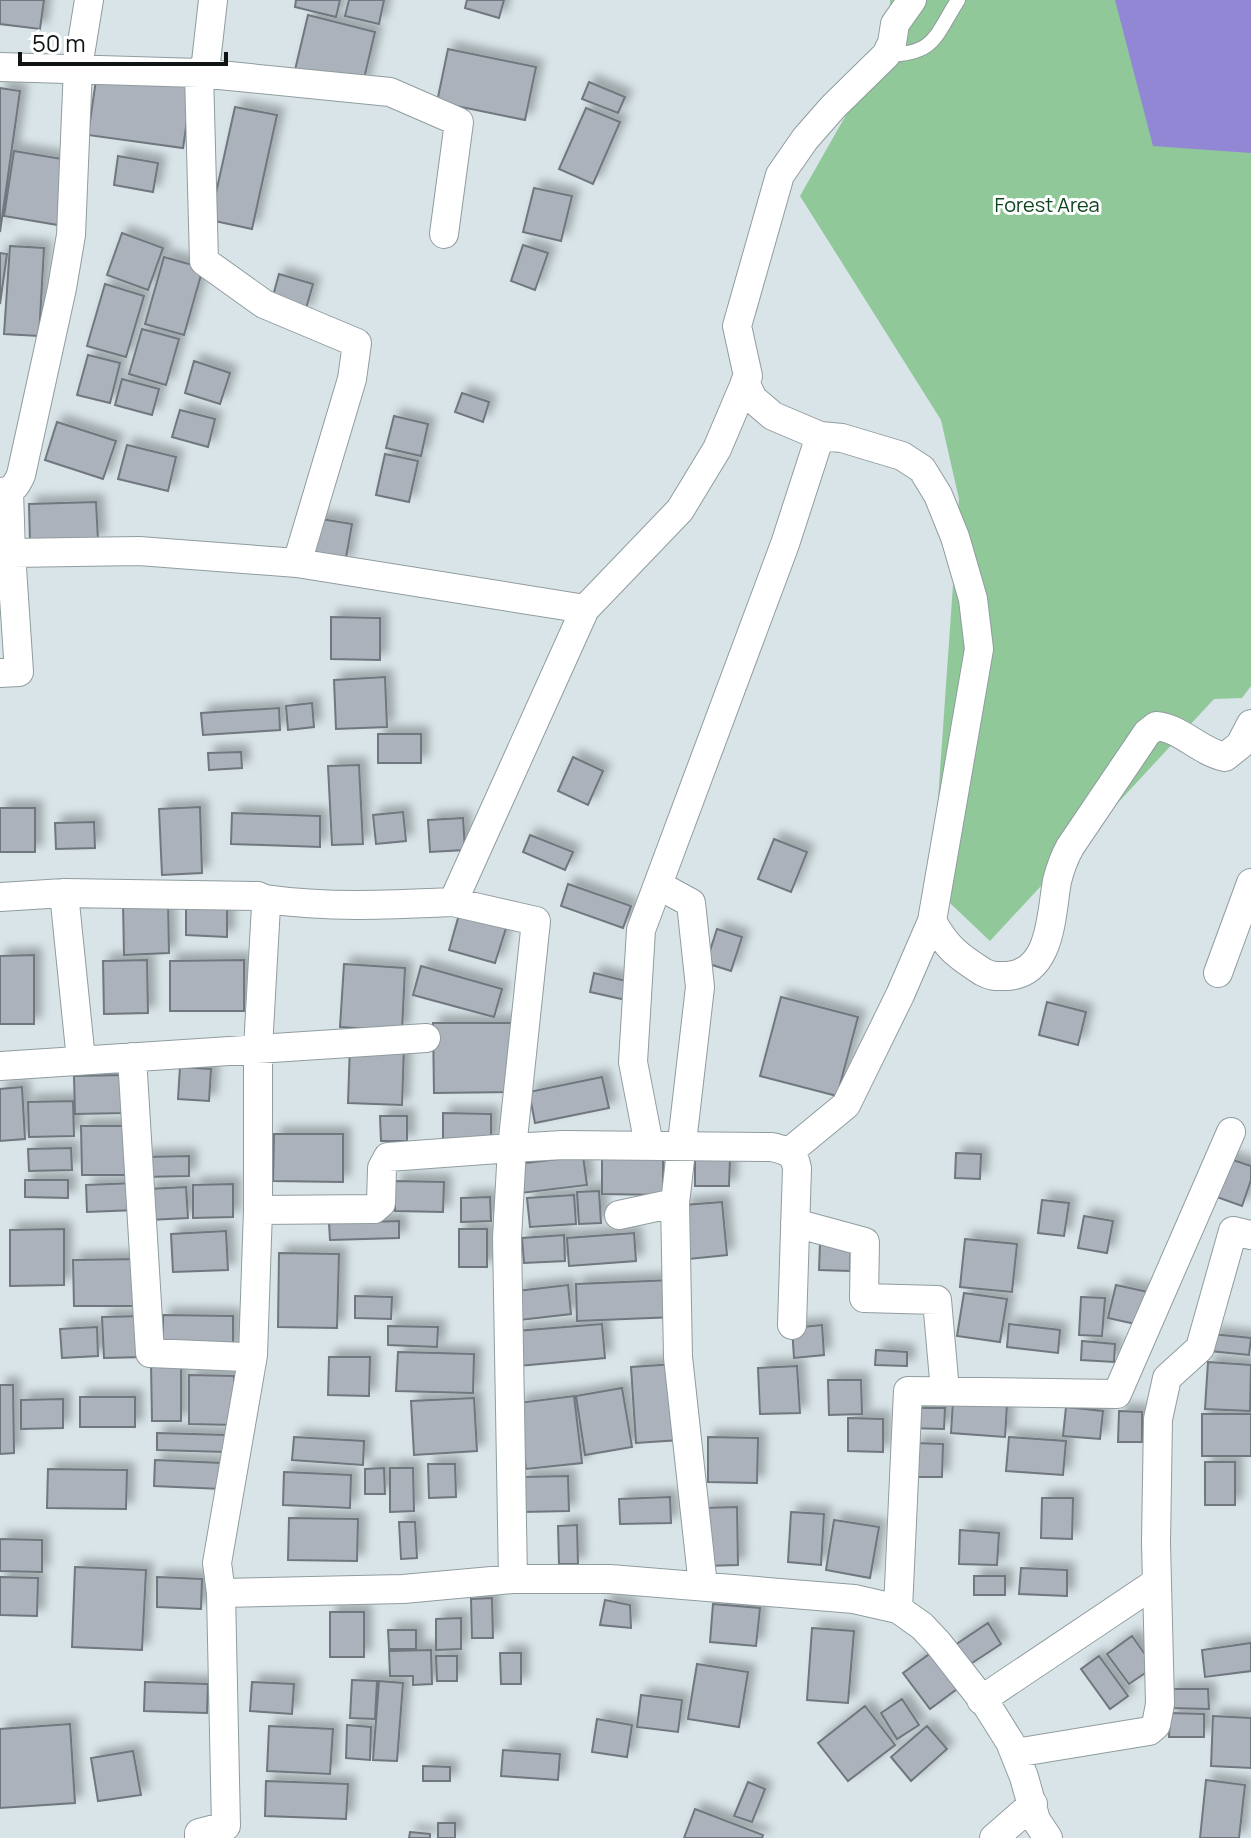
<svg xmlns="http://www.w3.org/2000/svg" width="1251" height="1838" font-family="Manrope,sans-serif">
<defs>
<filter id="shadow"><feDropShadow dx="7" dy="-7" stdDeviation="4" flood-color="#0004"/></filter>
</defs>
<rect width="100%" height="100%" fill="#d8e4e8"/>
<!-- green -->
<path fill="#90c89a" d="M890,0H1251V686L1242,698L1214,699L990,941L932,886L959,499L941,420L800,196L888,41Z"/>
<!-- water -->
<path fill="#9187d5" d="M1115,0H1251V153L1153,146Z"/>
<!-- building -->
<path fill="#abb2bb" stroke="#70777e" stroke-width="2" filter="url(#shadow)" d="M0,0H44L40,29L0,24Z
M296,0H340L336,17L295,7Z
M349,0H384L379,24L345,16Z
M467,0H504L499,18L465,8Z
M308,15L375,32L362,87L295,70Z
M448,49L536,67L525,120L437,102Z
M97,73L192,86L183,148L88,135Z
M589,82L625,97L618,113L582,99Z
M0,88L20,91L0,232Z
M235,107L277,115L252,229L210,220Z
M586,108L620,122L593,184L559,169Z
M14,151L68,160L58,225L4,216Z
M118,156L158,163L153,192L114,185Z
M534,188L572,196L561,241L523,232Z
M122,233L163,248L148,290L107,275Z
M523,245L548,253L535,290L511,281Z
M10,246L44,248L39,336L4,334Z
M0,253L7,254L0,304Z
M164,257L203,268L184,335L145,324Z
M279,274L313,284L305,312L271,303Z
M105,284L144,296L126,357L87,346Z
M142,329L179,339L166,385L129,374Z
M88,355L120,363L110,403L77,395Z
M194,361L230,373L220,404L185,393Z
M122,379L159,389L152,415L115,405Z
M462,393L489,402L483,422L455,412Z
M180,410L215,419L208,447L172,437Z
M394,416L428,424L421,456L386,448Z
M57,422L116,441L103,479L45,460Z
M127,445L176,457L168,491L118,479Z
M385,454L418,461L409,502L376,495Z
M96,502L98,540L30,543L29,504Z
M315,518L352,524L345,563L308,557Z
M331,617L380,618V660L331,659Z
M385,677L387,727L336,729L334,680Z
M312,703L314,727L288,730L286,706Z
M279,708L280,730L203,735L201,713Z
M378,734H421V763H378Z
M241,752L242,768L209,770L208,753Z
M573,757L603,771L588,805L558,791Z
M359,765L363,844L332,845L328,766Z
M200,807L202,873L162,875L159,809Z
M0,808H35V852H0Z
M403,812L406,841L376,844L373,815Z
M232,813L320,816V847L231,844Z
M463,818L465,850L430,852L428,820Z
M94,822L95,848L56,849L55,823Z
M530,835L573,852L565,870L523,852Z
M774,839L807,852L791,892L758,879Z
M568,884L631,906L623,928L561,906Z
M168,901L169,953L124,955L123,903Z
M186,907L227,908V937L186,935Z
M460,911L507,925L495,963L449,950Z
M717,929L742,937L731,971L706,963Z
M34,955V1024H0V956Z
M147,960L148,1013L104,1014L103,961Z
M244,960V1011H170V961Z
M344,964L405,968L402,1031L340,1027Z
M421,966L502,989L494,1017L413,995Z
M594,973L630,982L626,1000L590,992Z
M781,997L858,1017L837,1096L760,1076Z
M1047,1002L1086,1012L1078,1045L1039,1035Z
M433,1023H514V1092L434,1093Z
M350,1045L404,1047L402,1105L348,1103Z
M180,1067L211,1069L209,1101L178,1099Z
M123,1075L125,1113L75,1114L74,1076Z
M602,1077L609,1108L535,1123L529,1092Z
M22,1087L25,1139L0,1141V1089Z
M73,1101L74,1136L29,1137L28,1102Z
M443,1113L491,1114V1144H443Z
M380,1116H407V1141H381Z
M81,1126H128V1175H82Z
M274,1134H343V1182L273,1181Z
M71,1148L72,1170L29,1171L28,1149Z
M956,1153L981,1154L980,1179L955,1178Z
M189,1156V1176L143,1177L142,1157Z
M583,1156L587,1185L521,1193L517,1164Z
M602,1157H663V1195L602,1194Z
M695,1157L730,1158L729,1186H695Z
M1224,1157L1251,1166V1180L1242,1206L1211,1195Z
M25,1180H68V1198L25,1197Z
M395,1181L444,1182L443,1212L395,1211Z
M135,1183L136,1210L87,1212L86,1185Z
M233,1184V1217L193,1218V1185Z
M186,1187L188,1218L149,1220L148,1189Z
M599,1191L601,1223L579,1224L577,1192Z
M574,1195L576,1224L530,1227L527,1198Z
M490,1197L491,1221L461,1222V1198Z
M1042,1200L1069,1203L1064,1236L1038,1233Z
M722,1202L727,1255L689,1259L684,1205Z
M1084,1216L1113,1221L1107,1253L1078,1248Z
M399,1221V1238L330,1240L329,1223Z
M64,1229V1285L10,1286V1230Z
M459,1229H487V1267H459Z
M226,1231L228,1270L173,1272L171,1234Z
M634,1233L636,1261L569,1266L567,1238Z
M564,1235L565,1261L524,1263L522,1238Z
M965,1239L1017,1244L1012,1292L960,1287Z
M820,1243L851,1244L850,1271L819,1270Z
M279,1253L339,1254L337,1328L278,1327Z
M140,1259V1306H74L73,1260Z
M673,1280L675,1317L577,1321L576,1284Z
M568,1285L571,1314L520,1320L517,1291Z
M1116,1285L1148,1292L1140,1325L1108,1318Z
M964,1293L1007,1299L1000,1342L957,1336Z
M355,1296L392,1297L391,1319L355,1318Z
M1081,1297L1105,1298L1102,1336L1079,1335Z
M163,1315L233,1316V1351L163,1350Z
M143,1316L145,1357L104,1358L102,1317Z
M602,1324L605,1358L519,1366L516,1331Z
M1009,1324L1060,1330L1058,1353L1007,1347Z
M822,1325L824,1355L794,1358L792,1328Z
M388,1326L438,1327L437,1347L388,1345Z
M97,1327L98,1356L62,1358L60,1329Z
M1212,1334L1251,1338L1249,1355L1210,1351Z
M1082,1341L1115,1344L1114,1362L1081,1360Z
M876,1350L907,1352V1366L875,1365Z
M398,1352L474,1354L473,1393L396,1391Z
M329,1357H370L369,1396L328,1395Z
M1208,1362L1251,1365L1250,1411L1205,1409Z
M151,1364H181V1421H152Z
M675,1364L680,1440L636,1443L631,1367Z
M797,1366L800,1413L760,1414L758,1368Z
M189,1375L234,1376V1425L189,1424Z
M828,1380H861L862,1414L829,1415Z
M0,1385H13L14,1453L0,1454Z
M622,1388L632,1447L585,1455L576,1396Z
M574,1396L582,1463L526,1469L518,1403Z
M80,1397H135V1427H80Z
M474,1398L477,1451L414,1455L411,1401Z
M63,1399V1428L21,1429V1400Z
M953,1400L1007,1404L1005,1437L951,1433Z
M1066,1407L1103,1411L1100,1439L1063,1436Z
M908,1408H945L944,1429L908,1428Z
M1119,1411L1142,1412V1442H1118Z
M1202,1414H1251V1456H1202Z
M848,1418L883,1419V1452L848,1451Z
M157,1433L227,1435L226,1452L157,1450Z
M294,1437L364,1441L363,1465L292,1460Z
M708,1437L758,1438L757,1483L708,1482Z
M1009,1437L1066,1441L1063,1475L1006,1471Z
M915,1443L943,1444L942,1477H914Z
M155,1460L223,1463L222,1489L154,1486Z
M1205,1462H1235V1505H1205Z
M428,1464H455L456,1497L429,1498Z
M384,1468L385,1494H365V1469Z
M390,1468H413L414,1511L390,1512Z
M48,1469L127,1470L126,1509L47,1508Z
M284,1472L351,1475L350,1508L283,1505Z
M568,1476L569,1511L522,1512L521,1477Z
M670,1497L671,1523L620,1524L619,1499Z
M1042,1498H1073L1072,1539L1041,1538Z
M737,1507L738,1565L703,1566L702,1508Z
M791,1512L824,1514L821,1565L788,1562Z
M289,1518L358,1519L357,1561L288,1560Z
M834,1520L879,1527L870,1578L826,1570Z
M399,1522H415L417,1558L401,1559Z
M577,1525L578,1564H559L558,1526Z
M960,1530L999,1533L997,1565L959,1564Z
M0,1539L42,1540V1572L0,1571Z
M75,1567L146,1570L142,1650L72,1647Z
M1021,1568L1067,1570V1596L1019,1594Z
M974,1576H1005V1595H974Z
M0,1577L38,1578L37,1616L0,1615Z
M157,1577L202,1579L201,1609L157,1607Z
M492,1598L493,1638H472L471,1599Z
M605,1600L630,1605L631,1628L600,1625Z
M713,1604L760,1608L756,1646L710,1642Z
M330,1612H364V1657H330Z
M461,1618V1649L436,1650V1619Z
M988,1623L1001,1644L966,1667L952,1647Z
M812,1628L854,1631L848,1703L807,1700Z
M388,1630H416V1649H389Z
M1132,1636L1154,1667L1129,1684L1107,1654Z
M1251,1643V1671L1205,1677L1202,1650Z
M431,1650L432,1684L413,1685V1676H390L389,1651Z
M935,1650L961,1686L930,1709L903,1673Z
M500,1653H521V1684H501Z
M436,1656H457V1681H437Z
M1099,1656L1128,1696L1110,1709L1081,1669Z
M697,1664L748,1672L739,1727L688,1719Z
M352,1680L377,1681L375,1719L350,1718Z
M379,1681L403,1683L397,1761L373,1760Z
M145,1682L208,1684L207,1713L144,1711Z
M252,1682L294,1684L292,1714L250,1711Z
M1169,1689H1208L1209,1709L1169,1708Z
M641,1695L682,1700L678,1732L637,1727Z
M902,1699L919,1725L897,1739L881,1713Z
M865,1706L895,1745L848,1781L818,1743Z
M1170,1713L1204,1714V1737H1169Z
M1213,1716L1251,1718V1768L1211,1766Z
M597,1719L632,1725L627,1757L592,1752Z
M70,1724L75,1803L0,1808V1729Z
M347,1725L371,1727L370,1760L346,1758Z
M269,1726L333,1729L330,1774L267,1771Z
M927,1726L947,1749L911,1781L891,1757Z
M503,1750L560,1754L558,1780L501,1776Z
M133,1751L141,1795L98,1801L91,1758Z
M423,1766L450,1767V1781H423Z
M1206,1780L1245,1785L1239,1838H1200Z
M266,1781L348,1784L346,1819L265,1816Z
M748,1782L765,1789L752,1822L734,1816Z
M695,1809L763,1835L762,1838H684Z
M438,1823H455V1838H438Z
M410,1832L430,1834V1838H409Z"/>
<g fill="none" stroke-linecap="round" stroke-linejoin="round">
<defs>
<path id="service" d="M886,55C935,54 934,38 958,0"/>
<path id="minor" d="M912,0L895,24L892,43L886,55L833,107L805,139L780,175L737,326L748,376L745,382L753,399L773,416L820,436L842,438L902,456L922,469L938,495L955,537L973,599L979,649L932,921C947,948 958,956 983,972C992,977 997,976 1007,976C1052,973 1051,914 1057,881C1060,869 1064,858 1070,847L1147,733L1156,726C1181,728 1200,752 1225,757L1240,745L1251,724
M0,67L199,73L206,62L213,0
M9,491L11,553L139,551L297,563L585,609L680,510L717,449L748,376
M0,492C13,491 16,486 21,475L62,288L71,235L78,67L89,0
M297,563L352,379L357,343L264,304L204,261L199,73L390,92L459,122L444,234
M0,673L19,672L11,553
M658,885L691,903L700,987L675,1203
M64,893L81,1060
M0,897L64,893L258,896L265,899L266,906L258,1048V1210L253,1355L217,1563L221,1593L226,1826L199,1833V1838
M265,899C328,908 389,905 453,902L585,609
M453,902L536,921L512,1148L563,1145L772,1147C787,1151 794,1152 797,1168L792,1325
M1218,973L1251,883
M132,1057L150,1353L245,1357L253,1355
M0,1066L426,1038
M649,1145L633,1062L641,930L785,544L820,436
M789,1152L846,1105L900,995L932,921
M258,1210L374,1209L381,1203L382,1168L388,1157L512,1148L507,1238L513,1579
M619,1215L675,1203L678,1357L703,1586
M795,1223L865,1242L864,1298L937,1300L945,1391
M221,1593L403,1589L513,1579H610L854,1599L898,1609L922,1626L938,1643L988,1707L1010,1742L1024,1777L1036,1820L1048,1838
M898,1609L908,1391L1117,1394L1231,1132
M981,1700L1157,1582
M1015,1753L1149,1731L1156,1725L1160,1704L1156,1543L1158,1419L1167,1378L1200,1348L1233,1231L1251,1235
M994,1838L1033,1804"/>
</defs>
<!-- service casing -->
<use href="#service" stroke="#909c9f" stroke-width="16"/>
<!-- minor casing -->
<use href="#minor" stroke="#909c9f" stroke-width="30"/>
<!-- service -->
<use href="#service" stroke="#fff" stroke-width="14"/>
<!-- minor -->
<use href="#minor" stroke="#fff" stroke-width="28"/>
</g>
<g text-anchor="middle" stroke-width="6" stroke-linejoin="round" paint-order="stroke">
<!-- park labels -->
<g font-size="20" fill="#0d451f" stroke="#fff">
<text x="1047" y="212">Forest Area</text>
</g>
</g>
<!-- scale -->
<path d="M20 52v12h206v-12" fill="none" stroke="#101415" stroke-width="4"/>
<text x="32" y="52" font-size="24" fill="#101415" stroke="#ffffff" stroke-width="6" paint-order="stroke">50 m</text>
</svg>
